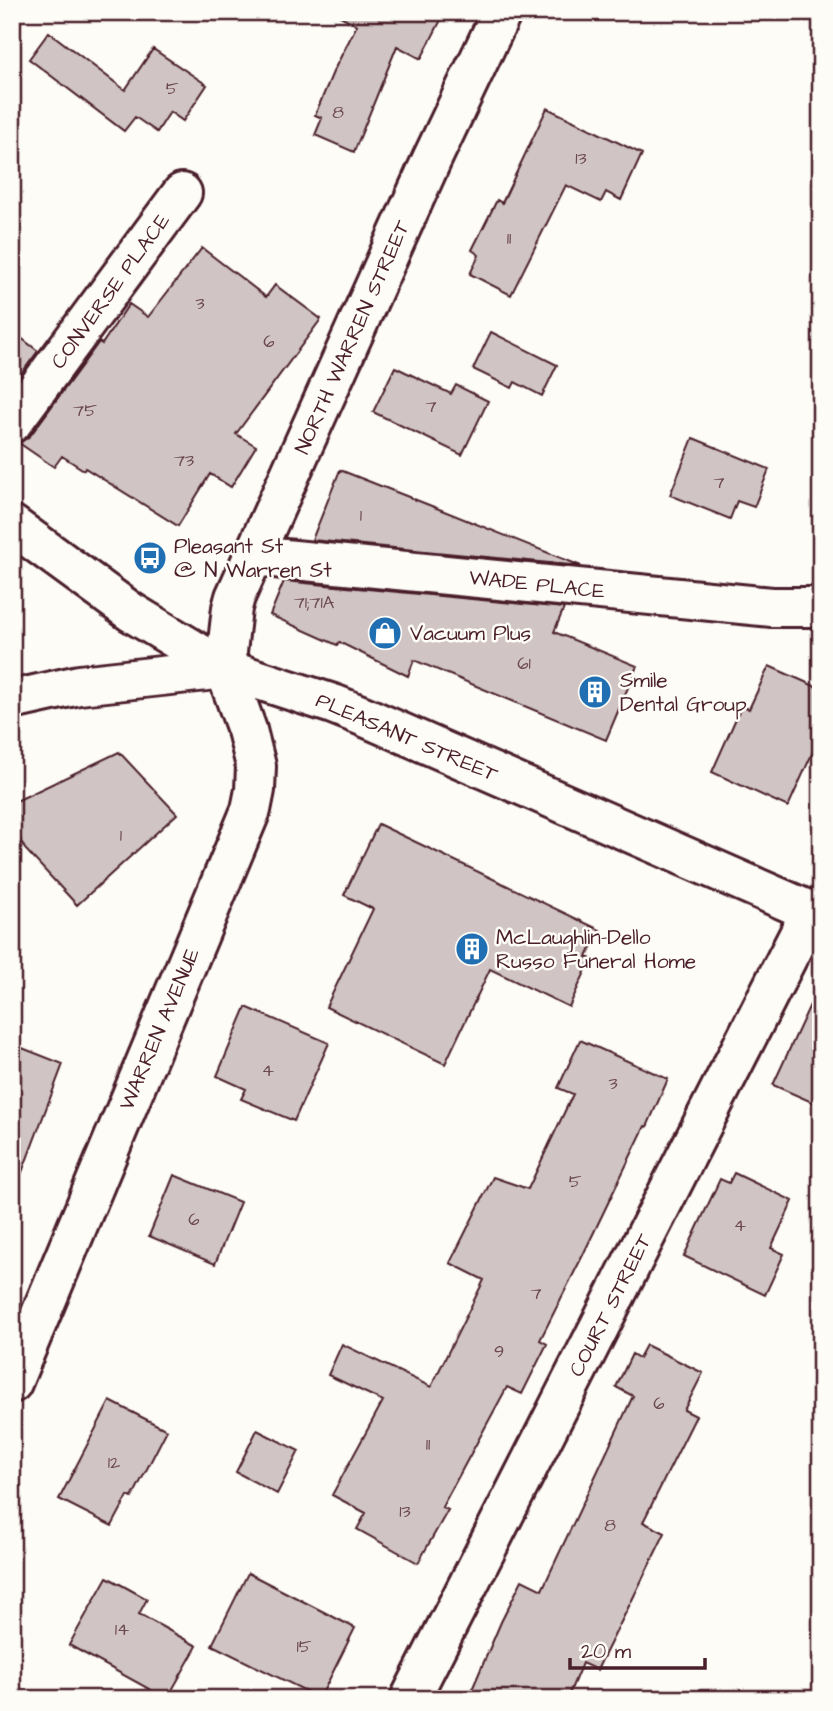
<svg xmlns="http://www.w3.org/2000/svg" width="833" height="1711" font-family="'Architects Daughter',sans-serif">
<rect width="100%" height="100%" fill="#fdfcf7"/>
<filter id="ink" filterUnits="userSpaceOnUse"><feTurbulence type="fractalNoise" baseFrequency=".0143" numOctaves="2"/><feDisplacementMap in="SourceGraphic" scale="14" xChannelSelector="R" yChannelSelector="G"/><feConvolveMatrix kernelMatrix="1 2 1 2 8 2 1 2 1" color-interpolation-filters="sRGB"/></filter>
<g filter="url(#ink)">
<!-- building -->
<path fill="#d0c5c4" stroke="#4a1f2b" stroke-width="2" d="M333,12H445L421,59L397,46L354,152L315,135L322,118L315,115L333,72L357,25Z
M49,32L125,90L153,49L207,85L183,121L170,112L157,132L135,117L124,131L29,59Z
M547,108L642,154L621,200L606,192L601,202L566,185L511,295L470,274L479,255L472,250L497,200L502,203Z
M202,248L266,297L275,285L321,319L236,434L256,446L231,487L210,474L178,526L85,468L84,470L62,456L54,467L19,443L30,436L99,342L102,344L129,304L148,317Z
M12,331L38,351L12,386Z
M491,332L557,365L542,396L515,382L512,388L473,369Z
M395,367L451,394L456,385L488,401L462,455L373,412Z
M693,438L769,469L754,507L737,501L730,519L670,495Z
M340,470L434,507L581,566L312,540Z
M284,581L564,608L554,632L637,666L606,740L414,660L408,676L339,642L337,645L270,615Z
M769,666L821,689V734L788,807L712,772L742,705L749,709Z
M119,752L177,814L77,905L25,849L12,823V803Z
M378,824L600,930L587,957L591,959L569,1007L490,969L445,1064L326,1007L373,909L344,895Z
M821,981V1106L773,1085Z
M246,1007L329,1043L294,1121L241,1099L246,1089L217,1076Z
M580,1040L668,1079L647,1127L645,1126L582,1257L540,1340L547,1344L522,1394L507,1387L442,1507L448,1510L418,1563L357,1529L366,1513L332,1495L383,1401L328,1375L342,1344L431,1387L484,1280L450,1263L493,1177L528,1189L573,1094L558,1088Z
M12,1044L63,1064L16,1188L12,1187Z
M734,1173L793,1201L771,1248L784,1254L765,1295L684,1256L720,1179L729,1183Z
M174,1175L240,1202L215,1264L149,1236Z
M646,1345L703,1373L684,1410L696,1416L643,1522L665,1533L633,1598L597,1670L582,1663L567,1699H468L501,1622L522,1580L542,1590L633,1396L616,1387L632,1354L639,1358Z
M110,1401L167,1430L132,1498L128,1496L112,1526L59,1499Z
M257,1430L299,1451L277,1494L236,1472Z
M248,1573L355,1628L320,1698L212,1645Z
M107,1577L147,1599L139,1614L197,1646L167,1699L69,1645Z"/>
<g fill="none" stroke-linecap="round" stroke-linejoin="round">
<defs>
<path id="street" d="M12,423L182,193
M254,556L772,607H821
M12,1383L251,810L255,790L256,766L247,730L225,669L232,608L235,597L432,159L502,12
M410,1699L811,911"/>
<path id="secondary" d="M12,700L79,685L225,669"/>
<path id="primary" d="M12,525L131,612L225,669L333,704L363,716L821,916"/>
</defs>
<!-- street casing -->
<use href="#street" stroke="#4a1f2b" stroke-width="44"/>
<!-- secondary casing -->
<use href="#secondary" stroke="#4a1f2b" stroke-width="44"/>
<!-- primary casing -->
<use href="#primary" stroke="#4a1f2b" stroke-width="44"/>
<!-- street -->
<use href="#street" stroke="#fdfcf7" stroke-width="38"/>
<!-- secondary -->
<use href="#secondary" stroke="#fdfcf7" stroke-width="38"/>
<!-- primary -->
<use href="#primary" stroke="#fdfcf7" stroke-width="38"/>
</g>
</g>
<!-- icons -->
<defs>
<symbol id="bus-disc" viewBox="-11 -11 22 22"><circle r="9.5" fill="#1f6fb2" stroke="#fdfcf7"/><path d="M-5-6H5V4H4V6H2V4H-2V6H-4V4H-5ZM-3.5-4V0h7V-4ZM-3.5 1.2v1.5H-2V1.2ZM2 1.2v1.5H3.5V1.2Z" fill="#fff"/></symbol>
<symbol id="shop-disc" viewBox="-11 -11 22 22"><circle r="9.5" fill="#1f6fb2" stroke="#fdfcf7"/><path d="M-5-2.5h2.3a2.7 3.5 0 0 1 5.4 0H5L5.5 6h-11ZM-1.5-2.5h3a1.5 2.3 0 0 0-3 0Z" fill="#fff"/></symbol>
<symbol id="building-disc" viewBox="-11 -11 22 22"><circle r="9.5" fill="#1f6fb2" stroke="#fdfcf7"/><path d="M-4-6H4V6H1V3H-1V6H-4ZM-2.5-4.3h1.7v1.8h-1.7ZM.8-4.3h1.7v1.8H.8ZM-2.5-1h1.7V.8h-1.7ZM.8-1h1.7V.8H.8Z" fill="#fff"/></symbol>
</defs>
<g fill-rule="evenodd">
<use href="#bus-disc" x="131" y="539" width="38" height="38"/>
<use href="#shop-disc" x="366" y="614" width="38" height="38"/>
<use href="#building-disc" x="576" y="673" width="38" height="38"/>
<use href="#building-disc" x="453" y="930" width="38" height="38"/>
</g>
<g text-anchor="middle" stroke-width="5" stroke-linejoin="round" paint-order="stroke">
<!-- number labels -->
<g font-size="18" fill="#6c4851">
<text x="172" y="94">5</text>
<text x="338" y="118">8</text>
<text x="581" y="164">13</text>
<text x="509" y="244">11</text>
<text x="200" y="309">3</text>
<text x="269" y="347">6</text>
<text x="431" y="412">7</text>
<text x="85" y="416">75</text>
<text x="184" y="466">73</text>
<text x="719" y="488">7</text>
<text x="361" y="521">1</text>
<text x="314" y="608">71;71A</text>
<text x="524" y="669">61</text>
<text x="121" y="841">1</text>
<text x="268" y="1076">4</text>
<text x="613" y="1089">3</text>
<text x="575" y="1187">5</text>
<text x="194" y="1225">6</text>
<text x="740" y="1231">4</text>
<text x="536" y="1299">7</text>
<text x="499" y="1357">9</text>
<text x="659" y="1409">6</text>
<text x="428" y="1450">11</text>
<text x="114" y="1468">12</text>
<text x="405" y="1517">13</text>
<text x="610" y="1531">8</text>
<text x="122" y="1635">14</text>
<text x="304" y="1652">15</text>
</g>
<!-- street labels -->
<g font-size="21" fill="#4a1f2b" stroke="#fdfcf7">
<text transform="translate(110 291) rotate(-54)" y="7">CONVERSE PLACE</text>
<text transform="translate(352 337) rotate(-66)" y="7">NORTH WARREN STREET</text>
<text transform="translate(537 584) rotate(6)" y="7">WADE PLACE</text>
<text transform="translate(407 737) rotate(23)" y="7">PLEASANT STREET</text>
<text transform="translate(159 1029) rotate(-67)" y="7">WARREN AVENUE</text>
<text transform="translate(610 1305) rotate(-63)" y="7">COURT STREET</text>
</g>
<!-- poi labels -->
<g font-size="21" fill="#4a1f2b" stroke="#fdfcf7" text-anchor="start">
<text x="174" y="553">Pleasant St<tspan x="174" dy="24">@ N Warren St</tspan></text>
<text x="410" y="640">Vacuum Plus</text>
<text x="620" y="687">Smile<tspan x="620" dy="24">Dental Group</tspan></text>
<text x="496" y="944">McLaughlin-Dello<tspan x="496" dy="24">Russo Funeral Home</tspan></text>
</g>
</g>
<!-- margin -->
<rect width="833" height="1711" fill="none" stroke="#fdfcf7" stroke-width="42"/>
<rect x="21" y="21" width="791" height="1669" fill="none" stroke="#4a1f2b" stroke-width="2.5" filter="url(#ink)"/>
<!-- scale -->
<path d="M570 1658v10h135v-10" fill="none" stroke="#4a1f2b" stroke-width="3.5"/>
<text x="581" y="1658" font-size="21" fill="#4a1f2b" stroke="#fdfcf7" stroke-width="5" paint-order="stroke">20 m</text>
</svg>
